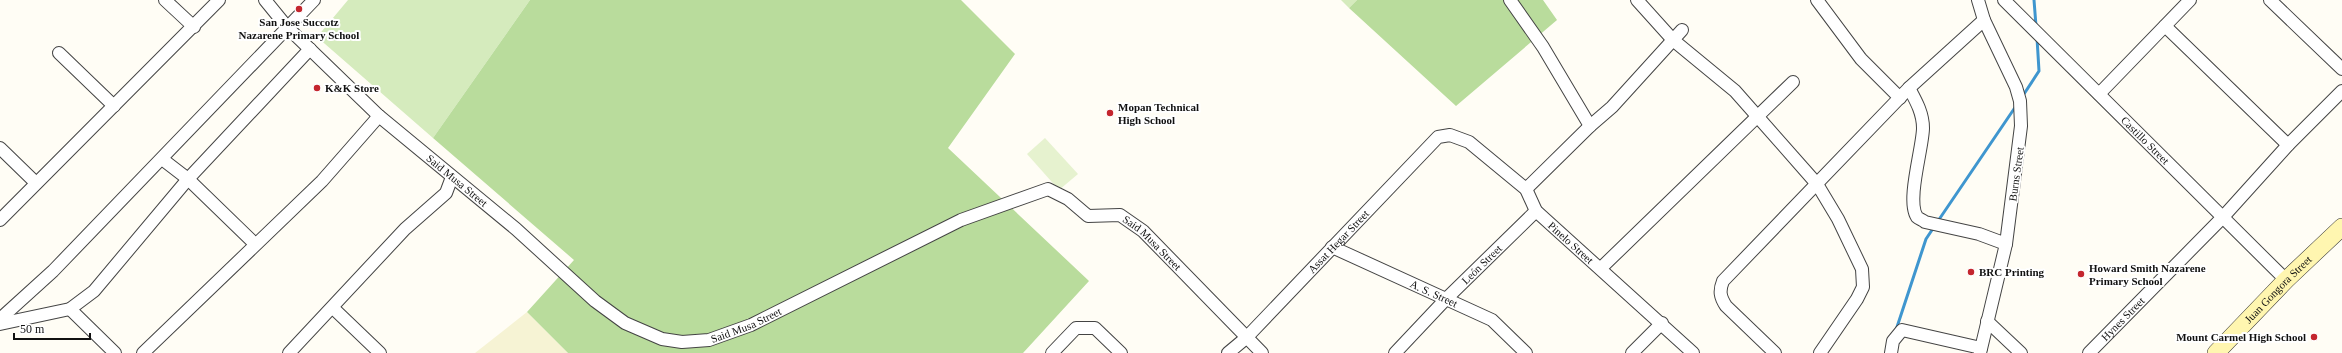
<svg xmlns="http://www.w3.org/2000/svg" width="2342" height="353" font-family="'Times New Roman',serif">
<rect width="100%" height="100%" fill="#fffdf5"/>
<!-- farmland -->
<path fill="#f6f3d4" d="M527,312L568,353H475Z"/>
<!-- green -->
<path fill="#d5ebbd" d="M348,0H530L433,138L317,37Z
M1341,0H1357L1349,8Z"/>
<!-- forest -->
<path fill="#b9dc9c" d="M530,0H961L1015,54L948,148L1089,281L1023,353H568L527,312L574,260L433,138Z
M1357,0H1543L1557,20L1456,106L1349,8Z"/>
<!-- pitch -->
<path fill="#e6f2cf" d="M1045,138L1078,174L1059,190L1027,154Z"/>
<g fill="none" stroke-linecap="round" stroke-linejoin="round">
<!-- stream -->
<path stroke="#3f96cf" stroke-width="3" d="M2034,0L2036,26
M2022,97L2039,71L2037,38
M1938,221L2016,106
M1896,330L1926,239L1934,227"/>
<defs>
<g id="street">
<path d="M165,0L194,27"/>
<path id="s1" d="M265,0L287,27L379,116L516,229L595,301L625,323L662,339L682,342L709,340L751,325L961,220L1048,189L1068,199L1088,216L1120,215L1143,231L1262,353"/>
<path d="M1510,0L1543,47L1590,126"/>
<path d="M1637,0L1673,40L1735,91L1817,184L1838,219L1862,269L1863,287L1857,299L1820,353"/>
<path d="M1817,0L1861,59L1900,98"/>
<path d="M1978,0L1984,20L2016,87L2020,101L2021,126L2006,244L1980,353"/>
<path id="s2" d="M2004,0L2286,280"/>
<path d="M2270,0L2342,69"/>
<path d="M2165,26L2288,145"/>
<path d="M59,53L114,106"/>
<path d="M1909,88C1916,101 1923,113 1923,128C1923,147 1906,201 1917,217C1919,219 1923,220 1925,222L1979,234L2006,244"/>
<path d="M2099,94L2190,0"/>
<path d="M0,148L36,183"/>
<path d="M162,159L188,179L255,244"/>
<path d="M1526,189L1590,126L1612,107L1682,30"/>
<path d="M0,220L219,0"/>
<path id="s3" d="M1332,247L1492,320L1526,353"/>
<path d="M1601,268L1793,82"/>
<path d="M333,308L380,353"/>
<path d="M70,309L115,353"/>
<path d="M0,319L53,271L314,0"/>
<path d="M1987,321L2021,353"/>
<path d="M0,324L70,309L94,291L188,179L310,49"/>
<path d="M143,353L322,181L379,116"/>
<path d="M289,353L405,229L446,193L452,177"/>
<path d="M1052,353L1076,328H1095L1121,353"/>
<path id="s4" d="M1228,353L1246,338L1438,137L1450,135L1469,142L1526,189L1536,211L1693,353"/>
<path id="s5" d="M1395,353L1445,300L1536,211"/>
<path d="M1632,353L1662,323"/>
<path d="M1775,353L1726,306C1720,297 1719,291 1723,281L1909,88L1984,20"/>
<path d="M1891,353L1893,341L1902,330L1981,348"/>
<path id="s6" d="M2089,353L2223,217L2288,145L2342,91"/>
</g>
<g id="secondary">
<path id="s7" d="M2216,353L2286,280L2342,227"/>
</g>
</defs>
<!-- street casing -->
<use href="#street" stroke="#444" stroke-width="14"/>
<!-- secondary casing -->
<use href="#secondary" stroke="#333" stroke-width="18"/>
<!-- street -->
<use href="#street" stroke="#fff" stroke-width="12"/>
<!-- secondary -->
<use href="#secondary" stroke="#fff6b0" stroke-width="17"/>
</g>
<!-- markers -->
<g fill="#c4262e" stroke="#fff" stroke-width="1.5">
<circle cx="299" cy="9" r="4"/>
<circle cx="317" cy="88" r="4"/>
<circle cx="1110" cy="113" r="4"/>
<circle cx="1971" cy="272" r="4"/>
<circle cx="2081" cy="274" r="4"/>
<circle cx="2314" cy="337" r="4"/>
</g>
<g text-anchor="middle" stroke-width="4" stroke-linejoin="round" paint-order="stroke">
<!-- poi labels -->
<g font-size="11" font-weight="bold" fill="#111" stroke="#fff" text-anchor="start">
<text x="299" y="26" text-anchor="middle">San Jose Succotz<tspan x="299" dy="13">Nazarene Primary School</tspan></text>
<text x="325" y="92">K&amp;K Store</text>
<text x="1118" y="111">Mopan Technical<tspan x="1118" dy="13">High School</tspan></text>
<text x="2089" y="272">Howard Smith Nazarene<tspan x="2089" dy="13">Primary School</tspan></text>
<text x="1979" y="276">BRC Printing</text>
<text x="2306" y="341" text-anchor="end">Mount Carmel High School</text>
</g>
<!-- street labels -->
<g font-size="11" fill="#111" stroke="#fff">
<text dy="4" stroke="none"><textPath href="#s2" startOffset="199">Castillo Street</textPath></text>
<text transform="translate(2016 174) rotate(-82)" y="4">Burns Street</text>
<text dy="4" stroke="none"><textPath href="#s1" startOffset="264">Said Musa Street</textPath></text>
<text dy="4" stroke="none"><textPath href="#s4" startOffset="157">Assat Hegar Street</textPath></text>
<text dy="4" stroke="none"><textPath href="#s4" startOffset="479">Pinelo Street</textPath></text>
<text dy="4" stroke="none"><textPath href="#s1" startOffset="1067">Said Musa Street</textPath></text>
<text dy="4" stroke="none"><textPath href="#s5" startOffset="124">León Street</textPath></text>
<text dy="4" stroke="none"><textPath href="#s7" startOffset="89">Juan Gongora Street</textPath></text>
<text dy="4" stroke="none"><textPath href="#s3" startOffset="112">A. S. Street</textPath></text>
<text dy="4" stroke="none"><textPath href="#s6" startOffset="48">Hynes Street</textPath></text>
<text dy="4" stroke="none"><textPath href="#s1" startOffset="612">Said Musa Street</textPath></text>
</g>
</g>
<!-- scale -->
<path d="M14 333v6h76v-6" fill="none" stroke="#111111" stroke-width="2"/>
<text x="20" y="333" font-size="12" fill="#111111" stroke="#ffffff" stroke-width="3" paint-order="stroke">50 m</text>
</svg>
